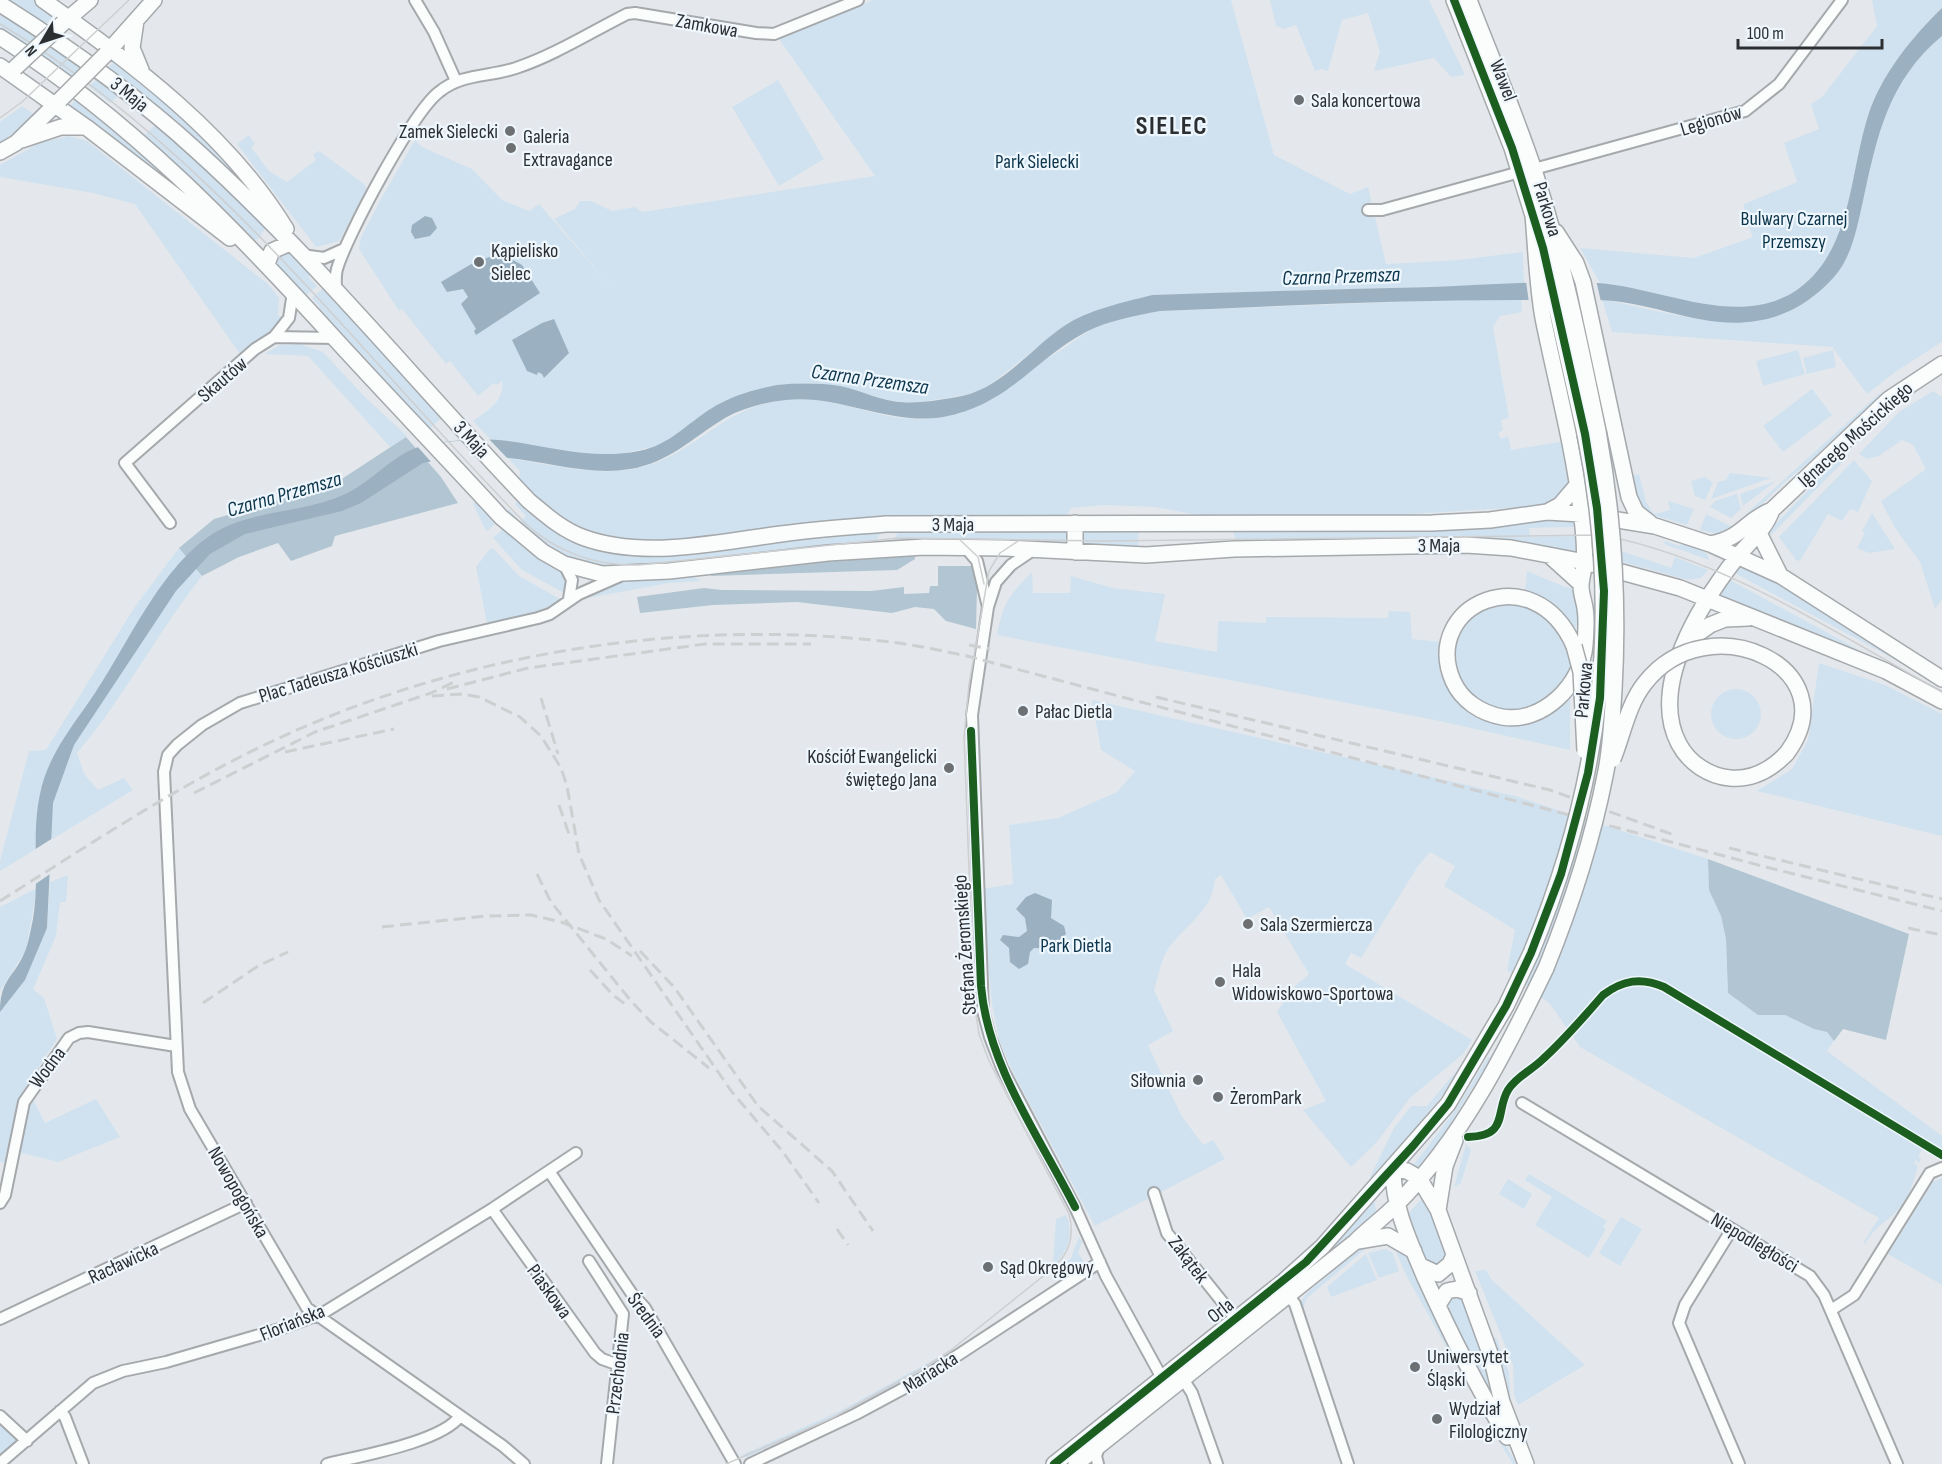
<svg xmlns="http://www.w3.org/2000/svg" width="1942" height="1464" font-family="'Sofia Sans Condensed',sans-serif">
<rect width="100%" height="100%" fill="#e4e8ec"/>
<!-- green -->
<path fill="#d0e2ef" d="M2,0H34L54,16L44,26Z
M873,0H1231L1274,155L1350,194L1368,187L1386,264L1458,260L1523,252L1524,284L1152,295L1091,313L1065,325L985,389L965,395L915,403L892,401L841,387L808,383L778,385L746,392L665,444L621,454L589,455L492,441L473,421C488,410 504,402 502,381L497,385L494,383L478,396L450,361L446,364L402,309L399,311L359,249L361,237L381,199L415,140L422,147L472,169L502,200L529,211L539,204L612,288L554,219L575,209L580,201H591L612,211L635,207L642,212L875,176L779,39Z
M1270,0H1429L1465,75L1451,77L1434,58L1374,71L1380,52L1368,13L1342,20L1328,71L1321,69L1315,71L1296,25L1284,29L1276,26Z
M1872,0H1942V8C1912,37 1881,75 1868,116C1855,156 1853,201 1838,240C1824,273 1789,304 1752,307C1708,311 1644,292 1600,283L1580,248L1694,258L1753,237L1744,216V204L1797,182L1784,143L1819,129L1811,104L1822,97L1877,26Z
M0,10L85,66L71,80L0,31Z
M1942,36V342L1898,370L1867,394L1832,347L1612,332L1602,299C1651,309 1703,325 1754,321C1769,320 1783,313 1797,307C1871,270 1857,177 1886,111C1898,82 1918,56 1942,36Z
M116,60L207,139L276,220L154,104L107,68Z
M97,79L118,96L110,103L89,86Z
M778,80L824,159L779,186L732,107Z
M77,98L210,213L78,113L70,106Z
M22,106L35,115L0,144V122Z
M157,123L266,227L258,239L252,241L143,137Z
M249,135L255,144L251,147L269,171L287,182L316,160L313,154L319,151L364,184L367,190L339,241L316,247L237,144Z
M69,136L87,141L269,285L279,298L278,315L284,318L276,328L240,354L135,204L93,193L0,177V165L39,143Z
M287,249L311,273L308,277L317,286L306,296L275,265V258Z
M315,278L443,416L431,428L428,429L317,310L320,307L312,298L323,288Z
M1450,300H1521L1522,312L1500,316L1493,327L1509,418L1501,420L1503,430L1498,433L1501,439L1508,436L1511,450L1565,441L1569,479L1561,497L1542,506L1327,519L1208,517L1155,507L1104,505L1071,508L1067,515L831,522L655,543L612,540L571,526L519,483L520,471L508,458C557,465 612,482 660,461C708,440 727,407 785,400C838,393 888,428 941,417C958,413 978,397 993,388C1017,375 1042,363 1064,348C1080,337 1096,325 1115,319C1130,315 1145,313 1160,311Z
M300,344L323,352L365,397L407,436L390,447L308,356L265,354L280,345Z
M1798,350L1805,374L1763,386L1756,361Z
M1833,350L1836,367L1807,374L1803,358Z
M1812,389L1832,415L1783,452L1763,426Z
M1933,391L1942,397V599L1935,609L1920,562L1895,528L1881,501L1926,469L1913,445L1902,440L1879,456L1867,459L1859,454L1899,412Z
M1880,393L1882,395L1838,439L1786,481L1745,521L1746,514Z
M1850,455L1771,535L1769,534L1777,522L1841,457Z
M1854,460L1872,481L1858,512L1850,509L1842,521L1828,514L1800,561L1796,560L1779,537Z
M1730,473L1771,478L1711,499L1718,482L1726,480Z
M1639,474L1646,502L1654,514L1670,510L1668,501L1694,509L1687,525L1649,514L1639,508L1630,476Z
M1705,477L1713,483L1705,500L1695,496L1691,481Z
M1776,481L1743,506L1740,494Z
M1737,494L1741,509L1731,518L1710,507L1715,501Z
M519,499L593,546L881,531L875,544L610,570L558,555L504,514L509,509L520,522L526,516L515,504Z
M478,500L525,547L562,569L568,576L566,594L522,570L493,538L502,530L496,523L487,531L485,529L473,504Z
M1872,513L1895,549L1869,553L1857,548L1865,533L1862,531Z
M1706,514L1736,529L1722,535L1700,530Z
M1526,518H1576V527L1529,528L1530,537L1577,536L1578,555L1237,542L1232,531L1487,526Z
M1082,527H1139L1138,548L1081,547Z
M899,530L1069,531L1068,545L1029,542H893Z
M1682,540C1694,545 1706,547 1709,560L1664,544L1665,541L1680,546Z
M1604,545L1671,568L1675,557L1708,570L1701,578L1688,580L1605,557Z
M179,548L202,576C157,633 124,698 77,753L84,774L98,790L124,778L133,790L0,871V861L29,751L46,750L134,608Z
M493,548L519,576L560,599C544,616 509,618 487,623L476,567L489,550Z
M1740,562L1776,580L1916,671L1733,572Z
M1527,571L1565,587L1578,589V624L1573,630L1550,603L1525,591Z
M1032,572L1033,593H1070L1071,576L1113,588L1165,594L1155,641L1217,652L1218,621L1266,623V617L1388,618L1389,611L1410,612L1412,639L1440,642C1440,675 1457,719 1496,723C1505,724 1516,719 1524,717C1543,713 1555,710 1570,697V750L1435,720L997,635C1003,603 1009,595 1032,572Z
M691,575L701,581L669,583L577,600L616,583Z
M1728,579L1905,675L1718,597V594Z
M1509,602C1543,606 1567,636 1571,669C1493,787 1391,622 1509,602Z
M1819,663L1885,685L1942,714V836L1757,791L1792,769L1808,740Z
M1711 714a25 25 0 1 1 50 0a25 25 0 1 1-50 0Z
M1092,700L1515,796L1708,859L1709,890L1721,916L1726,939L1728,993L1758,1015H1785L1814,1029L1827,1032L1834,1041L1827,1051L1942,1136V1148L1940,1150L1925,1142L1923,1146L1925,1151L1922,1150L1918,1156L1921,1158L1919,1163L1916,1160L1914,1163L1918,1166C1914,1182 1907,1202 1895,1213C1880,1227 1877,1225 1865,1244L1863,1243L1879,1218L1580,1047L1550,1004L1507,970L1515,930L1444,886L1455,866L1430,852L1418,866L1361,958L1351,953L1345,964L1472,1040L1463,1054L1410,1098L1376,1143L1351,1167L1303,1110L1326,1101L1277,1012L1292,989L1309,974L1269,907L1247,919L1221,875L1215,879C1213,911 1185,925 1168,949C1161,960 1158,978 1154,990L1173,1031L1148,1045L1181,1115L1203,1145L1213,1140L1225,1159L1095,1226L1013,1072L999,1040L992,1004L981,889L1013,884L1009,825L1058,818L1117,792L1135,771L1101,750Z
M68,875L66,902H60L56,936L33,989L44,998L57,1039L26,1086L45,1123L96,1099L120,1137L58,1162L10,1150L6,1163L0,1162V1012L10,1000L47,928L50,882Z
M37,888L26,950L0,991V907Z
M1488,1057L1491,1058L1439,1142L1418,1171L1411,1168L1454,1112Z
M1464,1062L1451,1085L1372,1180L1370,1177L1394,1128L1411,1106H1427Z
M1466,1144L1471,1150L1461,1183L1454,1187Z
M1529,1174L1607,1221L1603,1227L1606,1229L1589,1258L1535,1225L1552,1197L1525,1180Z
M1942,1178V1285L1888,1254L1933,1182Z
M1508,1179L1532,1194L1524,1209L1499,1194Z
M1373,1195L1377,1214L1305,1276L1302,1273Z
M1425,1195L1448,1255L1441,1266L1426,1265L1406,1216Z
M1066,1215C1074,1233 1069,1251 1053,1266L1056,1219Z
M1621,1217L1642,1229L1620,1266L1599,1253Z
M1079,1237L1082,1242L1078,1253L1085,1263L1063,1279L1058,1272L1071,1258Z
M1390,1242L1409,1255L1497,1432L1517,1464H1513L1506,1453L1406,1275L1396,1252L1389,1247Z
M1384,1243L1364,1250L1307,1298L1302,1310V1300L1306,1294L1358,1250L1364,1246Z
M1385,1249L1393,1253L1399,1271L1379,1278L1368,1253Z
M1366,1254L1377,1280L1331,1297L1327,1287Z
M1486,1270L1491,1279L1585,1365L1518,1405L1514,1395L1513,1365L1475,1271Z
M1463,1295L1470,1309L1496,1399H1491L1459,1343L1444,1300L1447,1296Z
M1496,1337L1509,1373L1511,1405L1504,1393L1507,1386L1504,1374L1497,1370L1492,1339Z
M942,1355L937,1358L938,1361L927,1368L842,1414L745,1458L743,1455L737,1457L840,1411Z
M0,1422L15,1436L16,1444L0,1457Z"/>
<!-- forest -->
<path fill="#b2c5d2" d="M406,437L441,477L458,503L335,536L332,546L291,561L278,543L239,557L202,576L179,548L214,519L334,484Z
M915,553V559L897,570L711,576L712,573Z
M938,566H973L977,587L976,629L946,621L934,609L915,607L892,613L797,602L713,605L640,613L637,597L704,588L722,590L871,591L904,587V594L929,593L930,586H938Z
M1708,859L1909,934L1886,1040L1843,1029L1834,1041L1827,1032L1814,1029L1785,1015H1758L1728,993L1726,939L1721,916L1709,890Z"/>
<!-- water -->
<path fill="#9bb1c1" d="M1942,8V36C1888,81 1877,136 1863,201C1857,227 1852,257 1834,277C1814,300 1786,317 1756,321C1702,330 1652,301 1599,300C1572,299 1544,300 1517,300C1398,300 1279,306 1160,311C1134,316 1110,320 1086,332C1033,360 1009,405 943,417C889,426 840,394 786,400C766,402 743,408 725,418C693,437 669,463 630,469C590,476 549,462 509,458C480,455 451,457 423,463L361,503L342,511L245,534L210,554L176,591L74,745L53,803L47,928L25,980L0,1012C0,977 15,978 26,949C29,940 31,928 33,919C40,878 31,835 40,794C48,754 73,726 95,693C130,641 165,557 223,528C260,510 305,512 343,495C370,484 395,452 422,446C448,440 481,438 508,441C552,447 594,460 639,451C670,445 686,424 712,408C731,396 755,389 777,385C798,383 819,383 840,386C857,389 874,398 892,401C915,405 940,400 962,396C1003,387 1030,349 1064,326C1090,309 1122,303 1152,295C1245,292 1338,289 1431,287C1486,285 1543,280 1598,283C1668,288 1754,338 1813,276C1852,234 1851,169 1868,116C1881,75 1912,37 1942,8Z
M425,216L432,218L437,228L430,236L415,239L411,232L412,225Z
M500,253L522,265L540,293L476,335L474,331L476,329L461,304L468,297L463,289L447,292L441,282L473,263Z
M554,319L569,353L544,378L542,374L538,372L537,375L527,371L512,340L542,323Z
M1035,893L1052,900L1051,918L1064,926L1066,934L1051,949L1034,948L1030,952L1028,964L1019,969L1010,962L1009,948L1000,940L1003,935L1019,937L1027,931L1025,918L1016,909L1026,897Z"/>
<!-- pier -->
<path fill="#e4e8ec" d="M1596,280L1601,302L1529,303L1526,281Z
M488,438L510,461L466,460L433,464L416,445Z
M53,838V872L34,885V850Z"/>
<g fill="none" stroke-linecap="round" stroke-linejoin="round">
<defs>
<path id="street" d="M415,0L434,32L456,81
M1534,169L1745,111L1779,84L1842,0
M1368,210H1382L1520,172
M302,255L324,258L344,249
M336,292C336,284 335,276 337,269C347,235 413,112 439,92C462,73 490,77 516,68C555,55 591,32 627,14L635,13L756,33L774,34L858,0
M274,337L289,318L293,292
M170,523L125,463L255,349L274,337L335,338
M965,547L977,561L988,607
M1033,550L1011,565L996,582L988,607L972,715L983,1011L990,1037L1002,1068L1075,1207L1106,1276L1162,1378
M564,564L572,580L569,599
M1522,1103L1810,1276L1824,1295L1897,1464
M549,1171L632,1294L645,1308L735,1464
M1154,1193L1167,1233L1236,1319
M0,1203L5,1195L24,1102L69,1038L79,1033L88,1032L176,1046
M492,1209L595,1353L602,1359L616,1364
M1732,1229L1685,1305L1679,1323L1739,1464
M589,1261L623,1314L607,1464
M1288,1295L1295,1304L1348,1464
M1831,1310L1854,1295L1930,1173L1942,1168
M0,1319L246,1203
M1183,1379L1192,1393L1217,1464
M60,1411L65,1417L83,1464
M0,1416L27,1441
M0,1463L93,1383L123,1371L166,1362L283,1328L323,1313L492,1209L576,1153
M327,1464C359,1456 442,1442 460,1416
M524,1464L503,1446L307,1308L190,1109L178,1072L164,772L168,755L177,745L202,725L240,703L439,641L538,618L550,614L579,594L620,576
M750,1464L856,1414L923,1378L1100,1262
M1098,1464L1096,1456L1100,1444"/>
<path id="secondary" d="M43,0C134,65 227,133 286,229
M1454,0L1512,148L1543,248L1585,434
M1469,0C1491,57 1515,113 1534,170C1562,255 1580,343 1598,431
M0,4C70,48 136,95 197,151C316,259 418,385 529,501C546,515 561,529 582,537C644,560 717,542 781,534C816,529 851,527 886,524L1432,523L1490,520L1547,512L1581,514L1655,526L1710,544L1781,576L1942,679
M136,21L132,48L141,70
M63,23L90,0
M0,37C130,119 234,228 337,341C391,400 447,458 501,517L543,552L564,564L602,574L669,571L828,553L924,547L1005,548L1146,555L1234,549L1466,545L1511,548L1585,562L1680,588L1886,671L1942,701
M106,54L154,0
M0,66L86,127L230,238
M22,140L61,127H86
M0,152L16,143L60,100
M1533,215C1536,249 1537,284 1543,318C1556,382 1573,445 1581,510C1583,527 1586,547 1584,564C1584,571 1581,579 1581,586C1581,594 1584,601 1585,608C1587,620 1586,633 1585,645C1582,684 1543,724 1502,717C1481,713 1462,701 1453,681C1420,605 1534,554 1574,646
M1556,232L1576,263L1583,282L1629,497L1636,512L1650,523
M267,264L272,251L290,243
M1772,510C1765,530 1750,541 1737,557C1701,603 1648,686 1679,744C1689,763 1709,776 1730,778C1753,780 1771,770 1787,753
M1547,512L1560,505L1577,485
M1759,533L1780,575
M1710,544C1743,538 1744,521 1772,510L1889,399L1942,364
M1075,552V523
M1550,556L1581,584
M1687,641L1710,625L1725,619L1749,618
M1393,1169L1407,1171L1419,1178L1438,1210L1491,1356L1502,1402L1526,1464
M1393,1169C1393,1208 1410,1242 1425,1278C1450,1333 1476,1385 1507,1437
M1438,1210L1445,1166L1455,1140
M1358,1241L1388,1236L1414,1251
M1421,1266L1438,1274L1450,1264L1454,1255
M1438,1305L1447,1291L1457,1289L1469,1293
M1054,1464L1284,1281L1322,1247L1448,1104L1506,1006L1531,953
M1076,1464L1355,1242C1368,1229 1383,1218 1396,1205C1462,1139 1506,1051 1546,968"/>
</defs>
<!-- street casing -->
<use href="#street" stroke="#a5a9ac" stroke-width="14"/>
<!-- secondary casing -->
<use href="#secondary" stroke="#a5a9ac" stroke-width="18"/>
<!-- street -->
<use href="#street" stroke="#fbfcfc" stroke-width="10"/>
<!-- secondary -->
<use href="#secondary" stroke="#fbfcfc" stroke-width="15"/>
<!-- tram -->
<path stroke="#cecfd1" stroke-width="1.5" d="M0,24C210,149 357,351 526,524C558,553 596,566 639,565L899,538L1104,541L1602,535C1725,559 1834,632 1942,692
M0,118L22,102L129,0
M959,539L978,557L984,584
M726,1464L832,1418L925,1367L951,1350L1052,1269C1069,1254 1075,1237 1069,1214L989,1061L979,1034L974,1002L964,737L969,684L989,571L1000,553L1018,541"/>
<!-- rail -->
<path stroke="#cecfd1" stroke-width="3" stroke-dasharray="12 6" stroke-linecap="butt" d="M969,645L990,649
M447,689L528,668L705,644H811
M432,696L462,694L479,697L520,717L541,736L561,768L567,786L579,854L599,900L732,1092L783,1152L819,1203
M1156,697L1550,790L1674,835
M541,698L558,754
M285,752L394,729
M194,793L315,732L431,693L454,682
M559,805L570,837
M1729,848L1942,899
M537,874L551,902L631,1001L651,1022L709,1068
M0,901C84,848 168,792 258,748C451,654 677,617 891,642C916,645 942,651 967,656L1762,866L1942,911
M382,927L486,916L531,915L561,922L606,939L632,956
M1908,928L1942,935
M640,951L674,987L758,1106L832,1171L873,1231
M590,970L613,995L629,1007
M203,1003L258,966L288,952
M837,1229L848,1245"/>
<defs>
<path id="secondary-bridge" d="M15,68L63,23
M60,100L106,54
M1574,646L1581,672L1585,751
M1613,759C1623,734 1628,704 1645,683C1708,602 1850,668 1787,753
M1531,953C1602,782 1622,616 1585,434
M1546,968C1571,906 1592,842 1605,776C1611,749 1612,718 1614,690C1619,602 1614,518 1598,431"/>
</defs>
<!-- secondary-bridge casing -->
<use href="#secondary-bridge" stroke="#a5a9ac" stroke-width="18" stroke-linecap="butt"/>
<!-- secondary-bridge -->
<use href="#secondary-bridge" stroke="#fbfcfc" stroke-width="15"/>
<defs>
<path id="cycleway" d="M971,731L981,986C988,1066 1039,1136 1075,1207
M1468,1137C1509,1136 1495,1112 1508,1090C1516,1077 1532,1070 1543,1059C1564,1040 1584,1017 1603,995C1623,980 1641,977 1664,987L1942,1155
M1054,1464L1306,1262L1413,1146L1448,1104L1506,1006L1531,953L1561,874L1588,773L1600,698L1604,591L1597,508L1585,434L1543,248L1512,148L1454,0"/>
</defs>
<!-- cycleway casing -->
<use href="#cycleway" stroke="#eef7fd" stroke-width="11"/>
<!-- cycleway -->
<use href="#cycleway" stroke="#1b5e20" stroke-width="8"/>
</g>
<!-- markers -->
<g fill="#6c7073" stroke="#eef7fd" stroke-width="2">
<circle cx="1299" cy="100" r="6"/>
<circle cx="510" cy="131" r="6"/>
<circle cx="511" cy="148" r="6"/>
<circle cx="479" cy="262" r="6"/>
<circle cx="1023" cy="711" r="6"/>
<circle cx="949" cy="768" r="6"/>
<circle cx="1248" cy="924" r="6"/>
<circle cx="1220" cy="982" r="6"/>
<circle cx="1198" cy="1080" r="6"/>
<circle cx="1218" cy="1097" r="6"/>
<circle cx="988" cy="1267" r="6"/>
<circle cx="1415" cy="1367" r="6"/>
<circle cx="1437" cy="1419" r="6"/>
</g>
<g text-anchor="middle" stroke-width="4.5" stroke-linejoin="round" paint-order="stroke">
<!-- street labels -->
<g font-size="20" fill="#2c2f32" stroke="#eef7fd">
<text transform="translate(707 25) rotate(10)" y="7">Zamkowa</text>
<text transform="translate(1504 80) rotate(69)" y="7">Wawel</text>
<text transform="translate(130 94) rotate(39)" y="7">3 Maja</text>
<text transform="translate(1711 120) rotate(-17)" y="7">Legionów</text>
<text transform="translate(1548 209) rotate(73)" y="7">Parkowa</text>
<text transform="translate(222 379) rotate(-41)" y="7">Skautów</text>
<text transform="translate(1855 434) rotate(-42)" y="7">Ignacego Mościckiego</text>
<text transform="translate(472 439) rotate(47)" y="7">3 Maja</text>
<text x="953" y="531">3 Maja</text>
<text x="1439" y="552">3 Maja</text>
<text transform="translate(338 672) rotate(-17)" y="7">Plac Tadeusza Kościuszki</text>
<text transform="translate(1583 690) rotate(-85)" y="7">Parkowa</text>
<text transform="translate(964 945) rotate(-94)" y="7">Stefana Żeromskiego</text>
<text transform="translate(47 1067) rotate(-53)" y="7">Wodna</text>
<text transform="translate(239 1192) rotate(60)" y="7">Nowopogońska</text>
<text transform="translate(1755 1242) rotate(31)" y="7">Niepodległości</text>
<text transform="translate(1189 1259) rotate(53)" y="7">Zakątek</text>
<text transform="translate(123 1262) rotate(-25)" y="7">Racławicka</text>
<text transform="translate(550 1291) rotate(54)" y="7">Piaskowa</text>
<text transform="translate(1220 1310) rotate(-38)" y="7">Orla</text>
<text transform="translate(647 1315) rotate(54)" y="7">Średnia</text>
<text transform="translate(292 1322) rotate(-22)" y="7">Floriańska</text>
<text transform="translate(930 1372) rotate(-32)" y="7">Mariacka</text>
<text transform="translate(617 1373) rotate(-83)" y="7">Przechodnia</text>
</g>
<!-- poi labels -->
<g font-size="20" fill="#2c2f32" stroke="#eef7fd" text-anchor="start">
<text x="1311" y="107">Sala koncertowa</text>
<text x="498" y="138" text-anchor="end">Zamek Sielecki</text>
<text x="523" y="143">Galeria<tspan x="523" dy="23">Extravagance</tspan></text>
<text x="491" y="257">Kąpielisko<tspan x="491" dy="23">Sielec</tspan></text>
<text x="1035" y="718">Pałac Dietla</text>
<text x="937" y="763" text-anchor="end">Kościół Ewangelicki<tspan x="937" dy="23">świętego Jana</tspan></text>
<text x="1260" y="931">Sala Szermiercza</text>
<text x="1232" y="977">Hala<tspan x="1232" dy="23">Widowiskowo-Sportowa</tspan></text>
<text x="1186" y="1087" text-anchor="end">Siłownia</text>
<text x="1230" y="1104">ŻeromPark</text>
<text x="1000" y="1274">Sąd Okręgowy</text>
<text x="1427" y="1363">Uniwersytet<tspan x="1427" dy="23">Śląski</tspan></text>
<text x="1449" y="1415">Wydział<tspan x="1449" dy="23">Filologiczny</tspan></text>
</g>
<!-- park labels -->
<g font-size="20" fill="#0b344b" stroke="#eef7fd">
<text x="1037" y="168">Park Sielecki</text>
<text x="1794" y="225">Bulwary Czarnej<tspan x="1794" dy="23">Przemszy</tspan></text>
<text x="1076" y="952">Park Dietla</text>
</g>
<!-- water labels -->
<g font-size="21" font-style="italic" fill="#0d364c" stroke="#eef7fd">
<text transform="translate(1341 276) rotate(-2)" y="7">Czarna Przemsza</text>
<text transform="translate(870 379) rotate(8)" y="7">Czarna Przemsza</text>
<text transform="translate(284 494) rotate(-16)" y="7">Czarna Przemsza</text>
</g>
<!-- district labels -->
<g font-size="26" font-weight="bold" letter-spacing="1.5" fill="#2c2f32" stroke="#eef7fd">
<text x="1172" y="134">SIELEC</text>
</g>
</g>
<!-- north arrow -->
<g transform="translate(42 42) rotate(231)" stroke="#eef7fd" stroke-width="4.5" paint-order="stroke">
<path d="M0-4.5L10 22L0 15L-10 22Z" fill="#2c2f32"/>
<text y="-9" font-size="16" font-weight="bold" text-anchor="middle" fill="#2c2f32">N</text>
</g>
<!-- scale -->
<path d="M1738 39v9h144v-9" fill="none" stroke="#2c2f32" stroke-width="3"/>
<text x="1747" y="39" font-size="18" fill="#2c2f32" stroke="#eef7fd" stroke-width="4.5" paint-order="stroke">100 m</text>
</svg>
